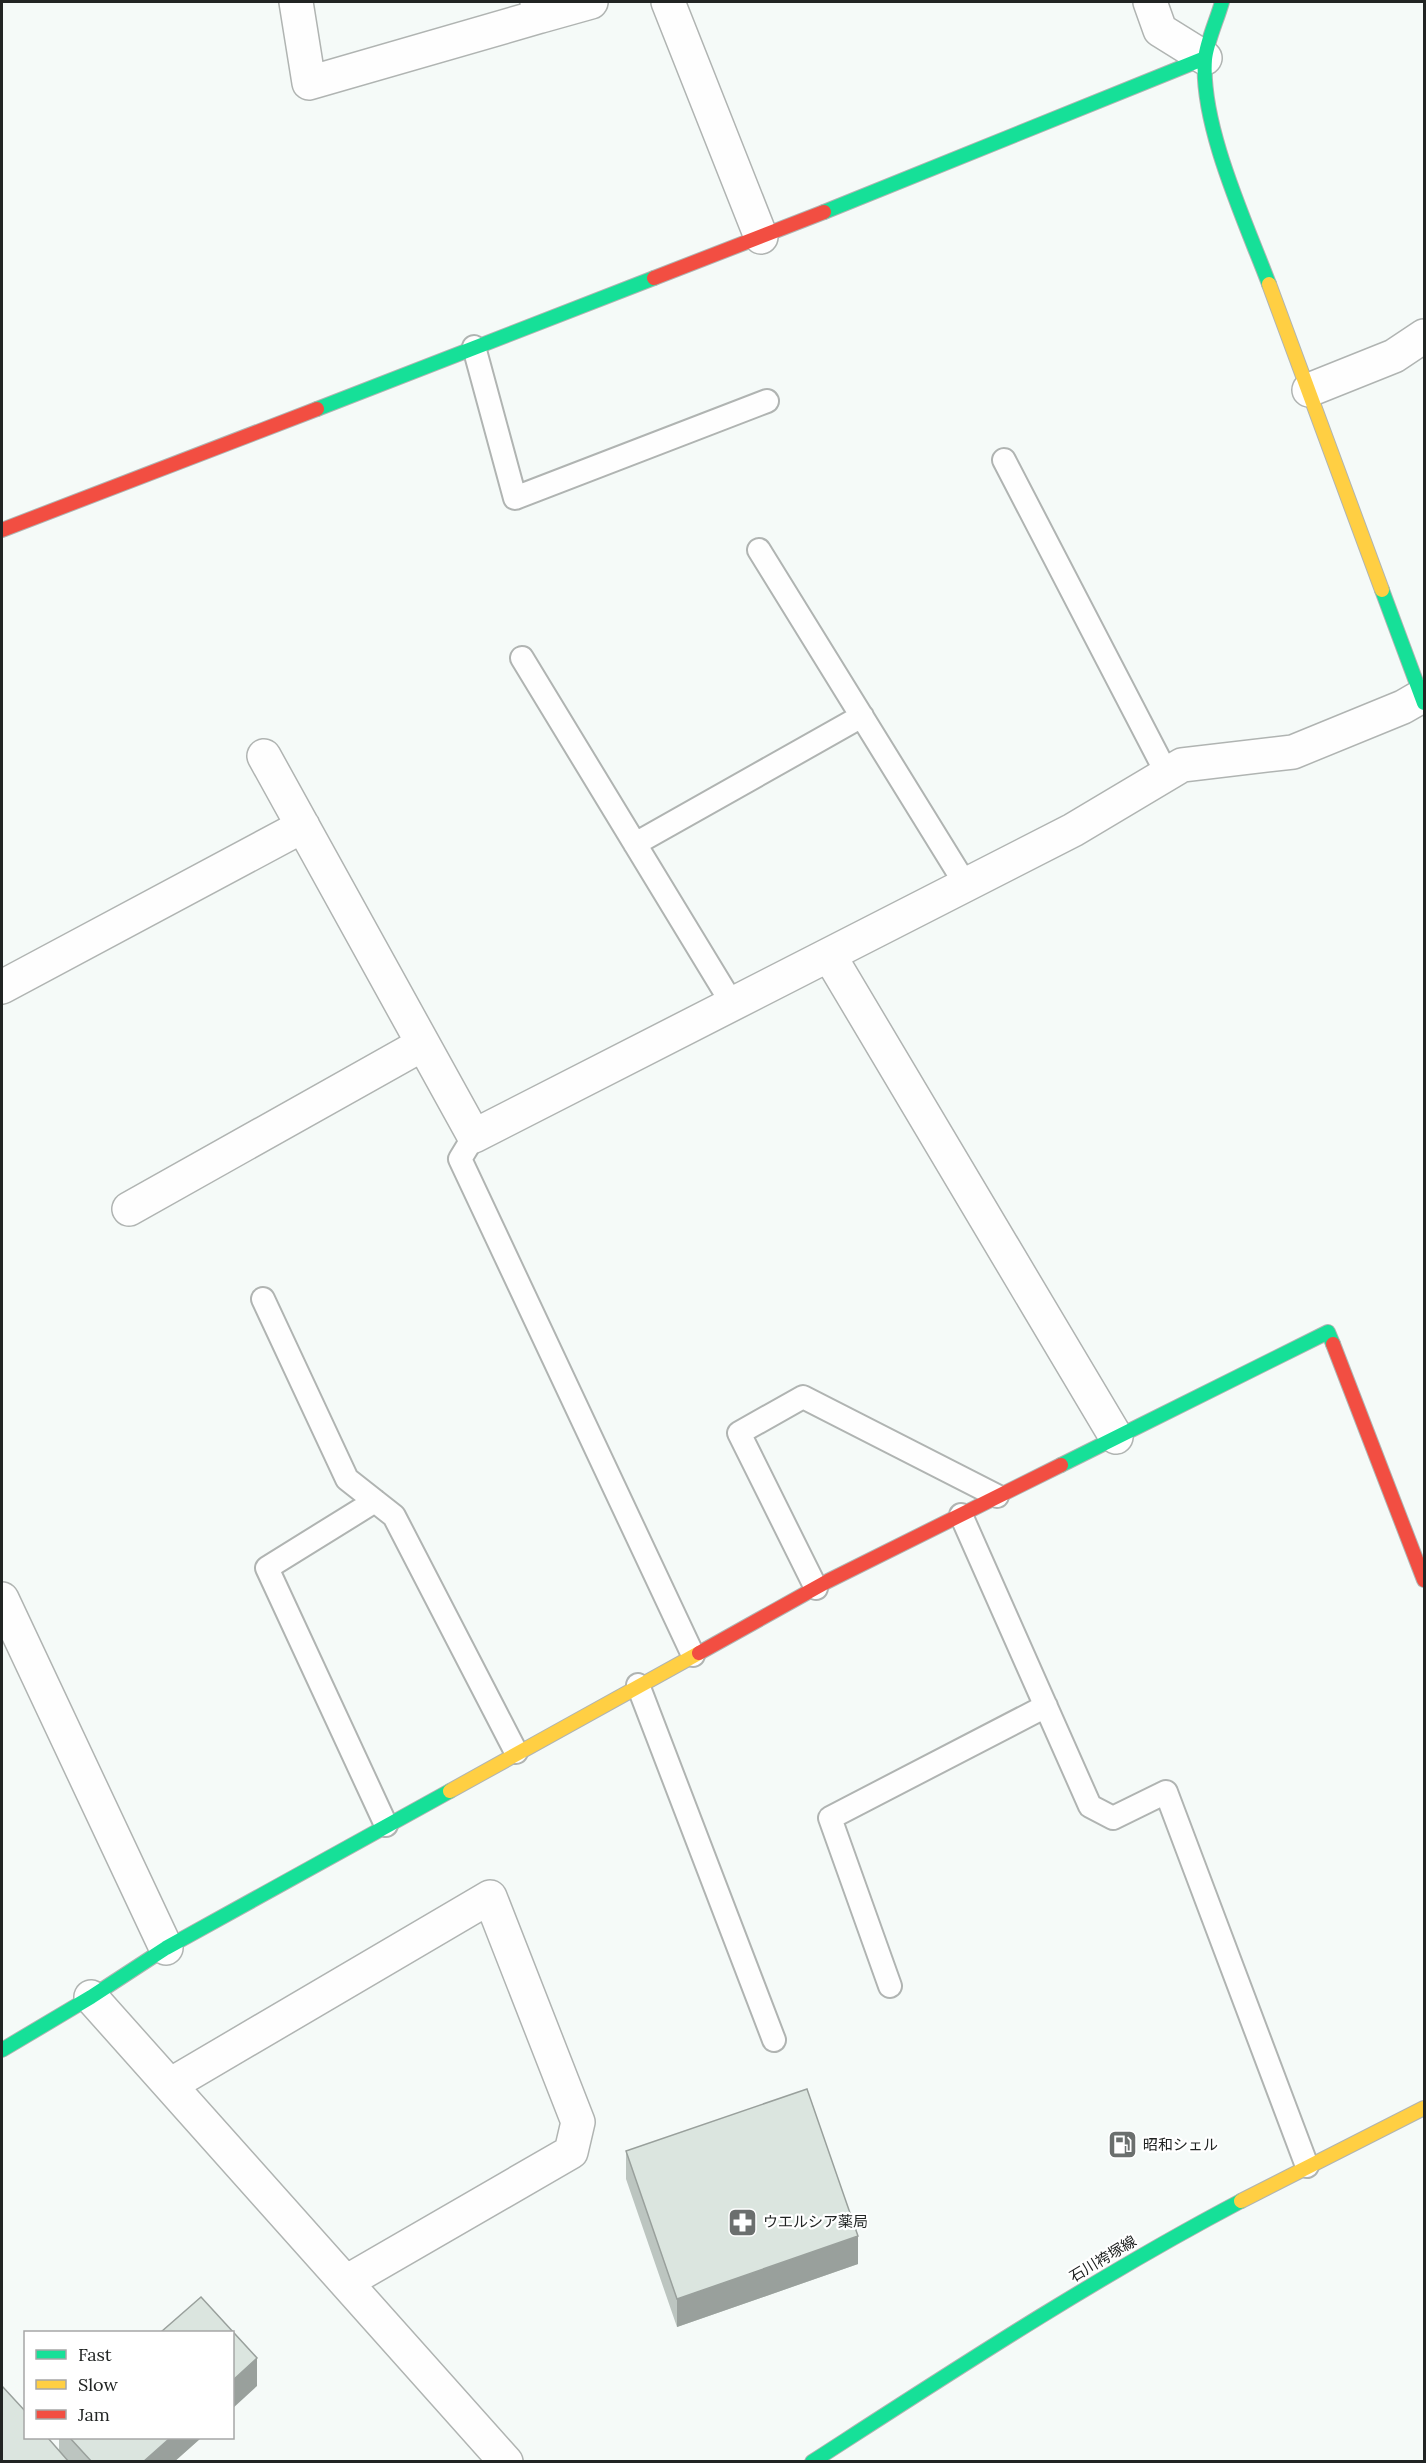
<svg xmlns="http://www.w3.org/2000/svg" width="1426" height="2463" font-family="Lora,'Noto Sans JP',serif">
<rect width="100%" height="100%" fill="#f5faf8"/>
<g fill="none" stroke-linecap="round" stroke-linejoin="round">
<defs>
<path id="lane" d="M474,347L515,498L767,401
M1004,460L1167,774
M759,550L966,885
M522,658L733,1005
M635,844L862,716
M474,1136L460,1159L693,1655
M263,1299L347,1479L394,1516L516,1752
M375,1501L267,1568L386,1825
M961,1515L1090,1806L1113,1818L1166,1792L1307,2166
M816,1588L739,1433L803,1397L997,1496
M638,1685L774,2040
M890,1986L830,1818L1046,1706"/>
<path id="street" d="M296,2L309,83L541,16
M537,2L541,16L591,2
M668,2L761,237
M1150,2L1160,30L1205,58
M1309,390L1394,356L1424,336
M264,756L474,1136L1073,830L1182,765L1293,752L1403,707L1422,696
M829,955L1116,1437
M2,987L303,826
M129,1209L423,1044
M2,1599L166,1948
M91,1997L506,2462
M170,2085L490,1897L578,2122L571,2152L346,2282"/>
<path id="fast" d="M1222,2C1217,20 1207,41 1205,59C1200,125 1246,223 1269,284
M824,212L1205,58
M317,409L654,278
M1382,590L1424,703
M1061,1465L1328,1332L1333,1344
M2,2050L91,1997L166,1948L450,1791
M812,2462C953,2371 1093,2279 1241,2201"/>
<path id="slow" d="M1269,284L1382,590
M450,1791L699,1653
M1241,2201L1424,2108"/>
<path id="jam" d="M654,278L824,212
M2,530L317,409
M1333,1344L1424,1580
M699,1653L828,1581L1061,1465"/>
</defs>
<!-- lane casing -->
<use href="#lane" stroke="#b0b4b2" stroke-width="26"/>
<!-- street casing -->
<use href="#street" stroke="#b0b4b2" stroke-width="36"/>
<!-- fast casing -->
<use href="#fast" stroke="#b0b4b2" stroke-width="16"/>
<!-- slow casing -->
<use href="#slow" stroke="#b0b4b2" stroke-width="16"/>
<!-- jam casing -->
<use href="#jam" stroke="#b0b4b2" stroke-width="16"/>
<!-- lane -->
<use href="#lane" stroke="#fefefe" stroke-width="22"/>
<!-- street -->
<use href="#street" stroke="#fefefe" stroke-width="33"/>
<!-- fast -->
<use href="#fast" stroke="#16e098" stroke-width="14"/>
<!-- slow -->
<use href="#slow" stroke="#ffcf43" stroke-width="14"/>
<!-- jam -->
<use href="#jam" stroke="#f24e42" stroke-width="14"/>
</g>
<!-- wall -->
<path fill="#bcc5c0" d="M626,2151L858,2264L677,2327L626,2179Z
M59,2438H201L174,2462H2L59,2450Z"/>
<!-- shaded-wall -->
<path fill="#99a09c" d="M858,2236V2264L677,2327V2299Z
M257,2358V2386L232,2409V2381Z
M170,2438H201L174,2462H143Z"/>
<!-- building -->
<path fill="#dbe5df" stroke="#99a09c" stroke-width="1.5" d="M807,2089L858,2236L677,2299L626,2151Z
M201,2297L257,2358L232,2381V2332H161Z
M2,2386L26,2412V2438H48L69,2462H2Z
M70,2438H170L143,2462H92Z"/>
<!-- icons -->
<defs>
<symbol id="fuel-square" viewBox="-11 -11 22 22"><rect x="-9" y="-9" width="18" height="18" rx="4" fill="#6b6f6e" stroke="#fff"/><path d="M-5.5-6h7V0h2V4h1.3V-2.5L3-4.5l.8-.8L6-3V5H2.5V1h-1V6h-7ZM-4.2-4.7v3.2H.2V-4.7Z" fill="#fff"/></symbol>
<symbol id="pharmacy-square" viewBox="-11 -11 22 22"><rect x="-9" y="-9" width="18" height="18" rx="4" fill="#6b6f6e" stroke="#fff"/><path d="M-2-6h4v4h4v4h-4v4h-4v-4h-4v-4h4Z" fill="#fff"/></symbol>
</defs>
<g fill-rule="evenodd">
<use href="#fuel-square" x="1106" y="2128" width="33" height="33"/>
<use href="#pharmacy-square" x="726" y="2206" width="33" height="33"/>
</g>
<g text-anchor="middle" stroke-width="4.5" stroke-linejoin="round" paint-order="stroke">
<!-- poi labels -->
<g font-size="15" fill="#212423" stroke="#fff" text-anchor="start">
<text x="1143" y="2150">昭和シェル</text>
<text x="763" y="2227">ウエルシア薬局</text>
</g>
<!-- street labels -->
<g font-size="15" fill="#212423" stroke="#fff">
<text transform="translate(1103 2259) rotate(-31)" y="5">石川袴塚線</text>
</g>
</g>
<!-- border -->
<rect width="1426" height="2463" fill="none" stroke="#212423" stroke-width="6"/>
<!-- legend -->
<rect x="24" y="2331" width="210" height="108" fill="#ffffff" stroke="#a6a7a7" stroke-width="1.5"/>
<rect x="36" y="2350" width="30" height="9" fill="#16e098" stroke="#a6a7a7" stroke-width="1.5"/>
<text x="78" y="2361" font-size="18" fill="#212423">Fast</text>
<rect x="36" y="2380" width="30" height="9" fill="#ffcf43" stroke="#a6a7a7" stroke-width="1.5"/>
<text x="78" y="2391" font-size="18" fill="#212423">Slow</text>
<rect x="36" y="2410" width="30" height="9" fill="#f24e42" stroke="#a6a7a7" stroke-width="1.5"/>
<text x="78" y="2421" font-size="18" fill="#212423">Jam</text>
</svg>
